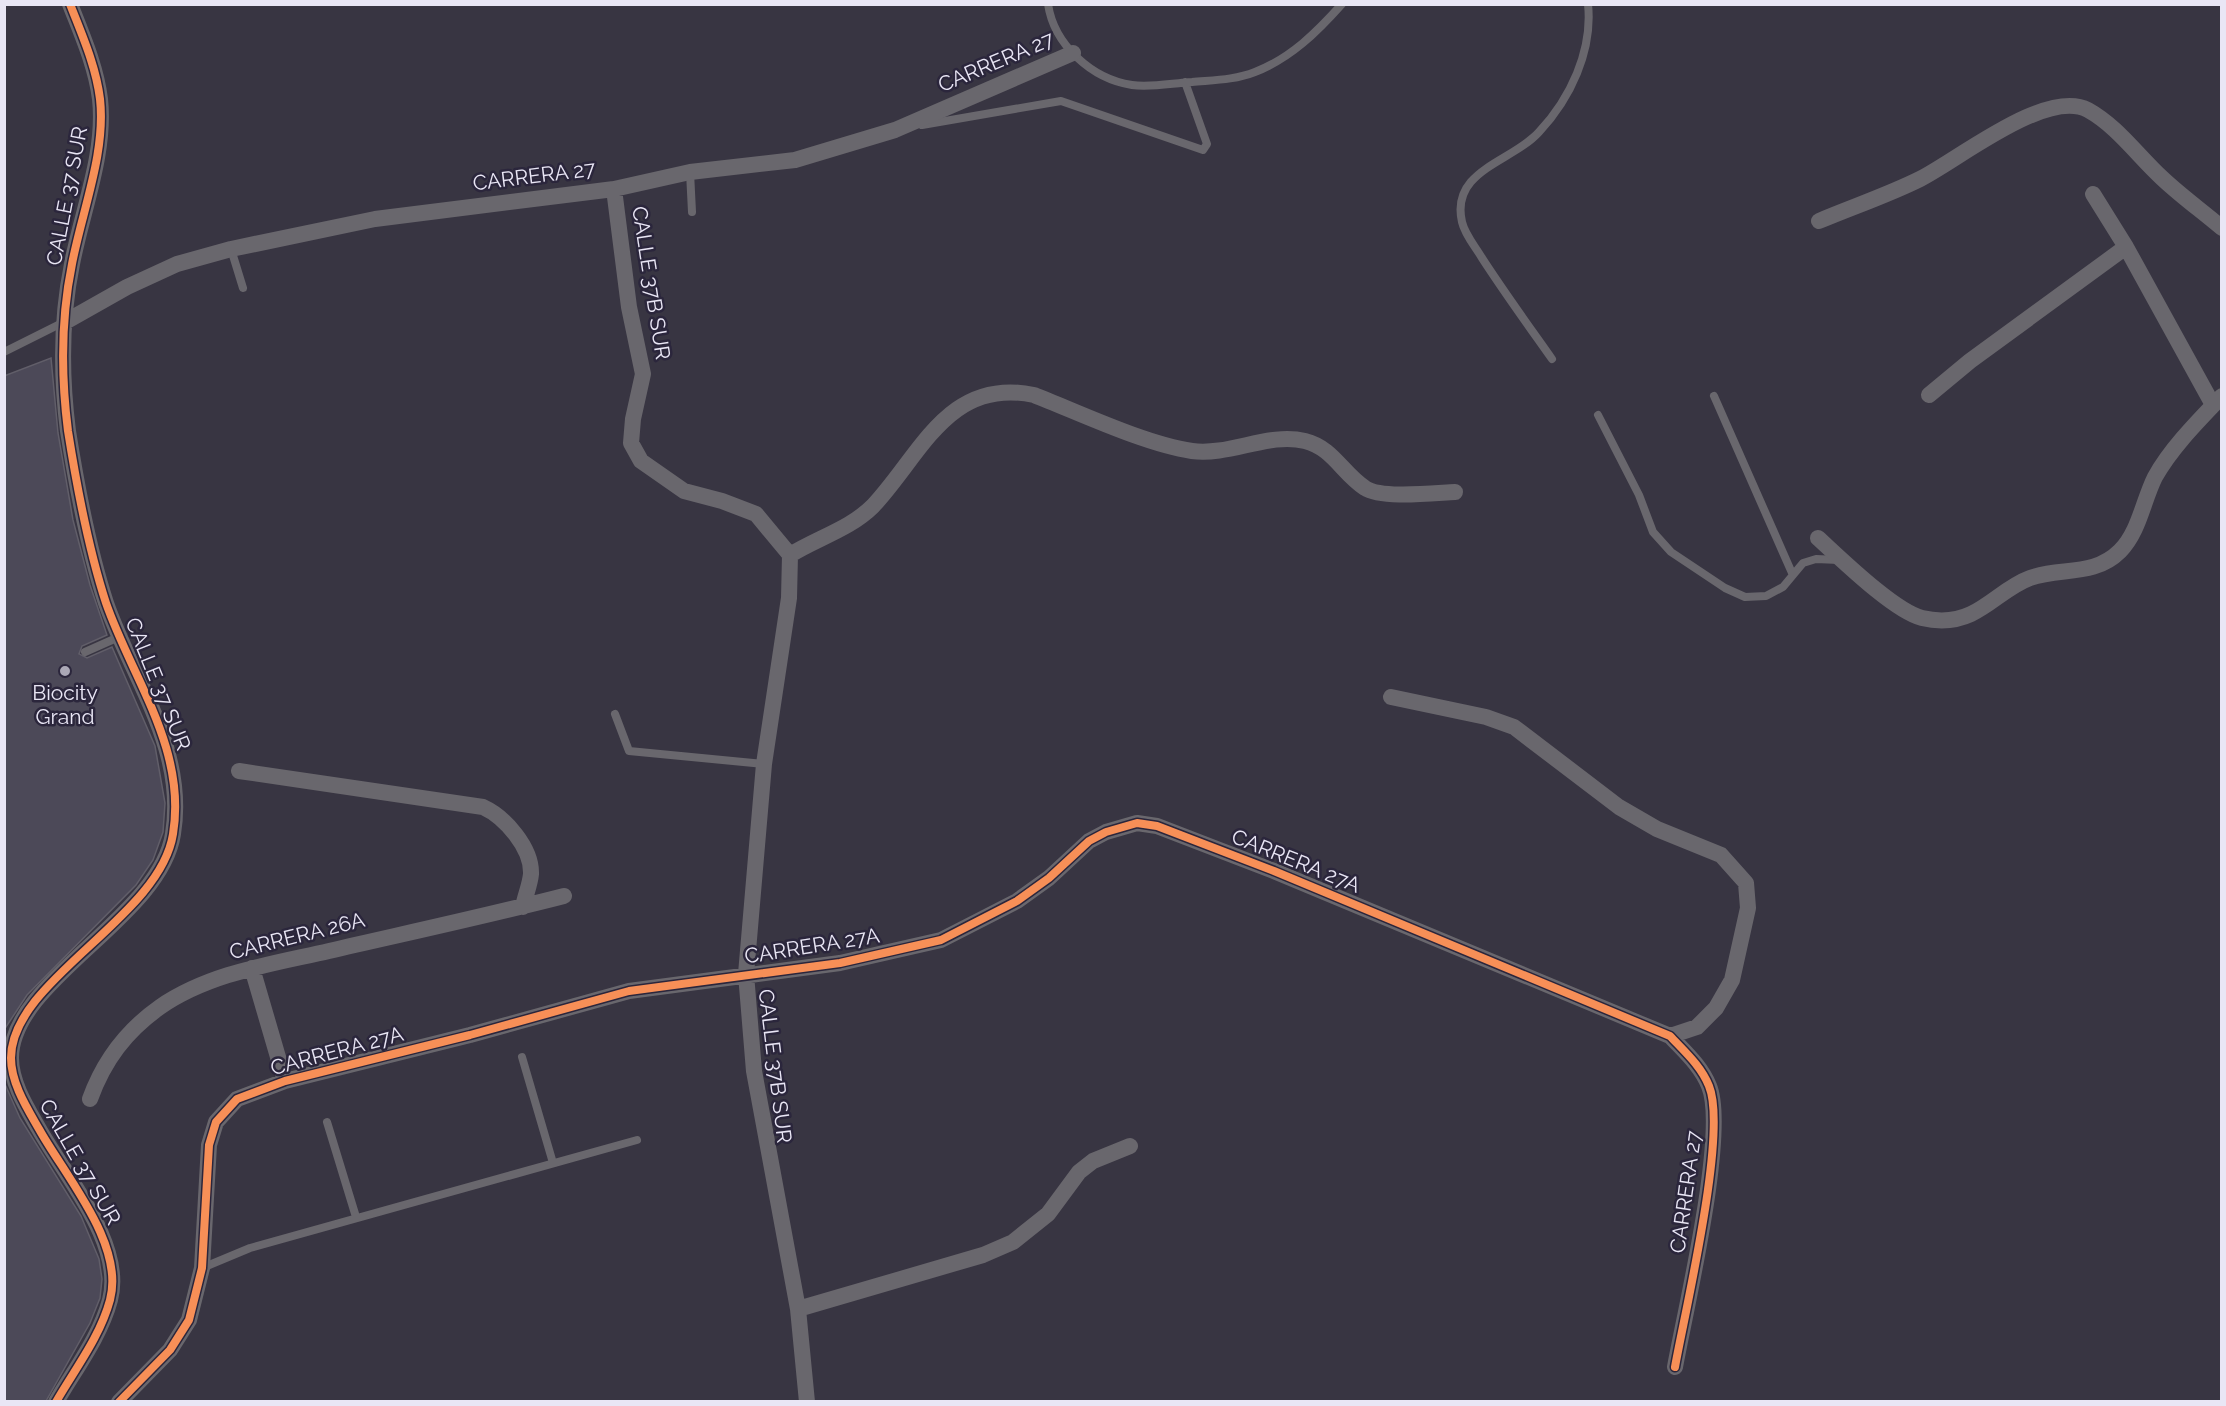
<svg xmlns="http://www.w3.org/2000/svg" width="2226" height="1406" font-family="Raleway,sans-serif">
<rect width="100%" height="100%" fill="#383542"/>
<!-- building -->
<path fill="#4c4958" stroke="#615e69" stroke-width="1.5" d="M51,358L58,433L73,520L90,585L107,635L82,646L79,654L87,658L112,647L155,746L165,803L163,832L153,860L136,885L27,995L4,1030V376Z
M4,1082L20,1118L81,1216L99,1259L102,1279L100,1298L90,1323L46,1401H4Z"/>
<g fill="none" stroke-linecap="round" stroke-linejoin="round">
<!-- service -->
<path stroke="#69676d" stroke-width="8" d="M1048,4C1054,45 1092,79 1132,85C1150,88 1173,83 1192,82C1213,80 1235,80 1255,72C1291,58 1317,32 1342,4
M922,125L1061,101L1203,150L1207,144L1185,82
M690,172L692,212
M231,249L243,288
M4,352L64,322
M1552,359C1528,325 1504,292 1482,258C1475,246 1465,235 1462,222C1450,170 1512,162 1539,132C1570,99 1593,51 1588,4
M1714,396L1792,573
M1598,415L1639,495L1653,532L1671,552L1725,588L1745,597L1766,596L1783,587L1803,563L1816,559L1839,560
M85,652L121,636
M615,714L629,751L764,764
M522,1057L553,1163
M327,1122L356,1217
M202,1268L250,1248L637,1140"/>
<!-- minor -->
<path stroke="#69676d" stroke-width="16" d="M614,189L629,307L643,374L633,419L631,443L641,461L684,491L722,501L756,514L790,555L789,598L764,764L746,974L754,1071L798,1309L807,1402
M2093,194L2126,247L2213,405
M1819,221C1852,207 1888,195 1920,179C1958,160 2046,88 2088,110C2117,126 2138,156 2162,178C2181,196 2202,211 2222,228
M65,322L127,287L177,264L231,249L375,219L614,189L690,172L795,160L895,130L1073,53
M1929,395L1970,361L2126,247
M1818,538C1840,558 1894,611 1922,618C1939,622 1956,621 1971,614C1992,604 2008,586 2030,578C2061,567 2094,577 2120,551C2139,532 2143,501 2155,477C2171,448 2199,420 2222,396
M790,555C817,538 850,529 873,506C921,455 948,377 1034,395C1080,413 1145,444 1192,451C1230,456 1269,432 1305,441C1333,448 1342,473 1365,488C1381,499 1434,493 1455,492
M1391,697L1486,717L1514,727L1619,807L1657,829L1721,855L1746,883L1748,908L1732,980L1716,1008L1697,1027L1670,1036
M239,771L483,807C505,817 532,848 531,874C530,885 525,896 523,907
M252,968L285,1081
M90,1099C104,1060 126,1031 160,1007C209,973 272,964 329,951C407,933 486,916 564,896
M798,1309L983,1255L1013,1242L1048,1214L1079,1172L1093,1161L1130,1146
M56,1402C75,1369 100,1337 110,1300C125,1244 65,1176 39,1129C27,1108 11,1083 11,1058C11,980 160,918 173,834C187,749 132,678 106,603C88,548 77,488 68,431C61,376 61,318 72,264C82,211 106,153 100,99C96,66 82,35 70,4
M119,1402L170,1350L189,1320L202,1268L209,1145L216,1122L237,1099L285,1081L470,1035L629,991L840,963L941,940L1017,901L1049,878L1089,841L1106,832L1137,823L1157,826L1274,871L1670,1036C1685,1052 1701,1066 1709,1086C1728,1132 1685,1311 1675,1367"/>
<defs>
<path id="cycleway" d="M56,1402C75,1369 100,1337 110,1300C125,1244 65,1176 39,1129C27,1108 11,1083 11,1058C11,980 160,918 173,834C187,749 132,678 106,603C88,548 77,488 68,431C61,376 61,318 72,264C82,211 106,153 100,99C96,66 82,35 70,4
M119,1402L170,1350L189,1320L202,1268L209,1145L216,1122L237,1099L285,1081L470,1035L629,991L840,963L941,940L1017,901L1049,878L1089,841L1106,832L1137,823L1157,826L1274,871L1670,1036C1685,1052 1701,1066 1709,1086C1728,1132 1685,1311 1675,1367"/>
</defs>
<!-- cycleway casing -->
<use href="#cycleway" stroke="#2b263c" stroke-width="11"/>
<!-- cycleway -->
<use href="#cycleway" stroke="#f78f57" stroke-width="8"/>
</g>
<!-- markers -->
<circle fill="#aba8b6" stroke="#2b263c" stroke-width="2" cx="65" cy="671" r="6"/>
<g text-anchor="middle" stroke-width="5" stroke-linejoin="round" paint-order="stroke">
<!-- street labels -->
<g font-size="21" fill="#e9e6f5" stroke="#2b263c">
<text transform="translate(996 62) rotate(-23)" y="7">CARRERA 27</text>
<text transform="translate(534 176) rotate(-7)" y="7">CARRERA 27</text>
<text transform="translate(67 196) rotate(-79)" y="7">CALLE 37 SUR</text>
<text transform="translate(651 283) rotate(81)" y="7">CALLE 37B SUR</text>
<text transform="translate(158 684) rotate(68)" y="7">CALLE 37 SUR</text>
<text transform="translate(1296 861) rotate(22)" y="7">CARRERA 27A</text>
<text transform="translate(297 936) rotate(-14)" y="7">CARRERA 26A</text>
<text transform="translate(812 946) rotate(-9)" y="7">CARRERA 27A</text>
<text transform="translate(337 1051) rotate(-15)" y="7">CARRERA 27A</text>
<text transform="translate(775 1066) rotate(83)" y="7">CALLE 37B SUR</text>
<text transform="translate(80 1162) rotate(60)" y="7">CALLE 37 SUR</text>
<text transform="translate(1686 1192) rotate(-82)" y="7">CARRERA 27</text>
</g>
<!-- poi labels -->
<g font-size="21" fill="#e9e6f5" stroke="#2b263c">
<text x="65" y="700">Biocity<tspan x="65" dy="24">Grand</tspan></text>
</g>
</g>
<!-- border -->
<rect width="2226" height="1406" fill="none" stroke="#e9e6f5" stroke-width="12"/>
</svg>
